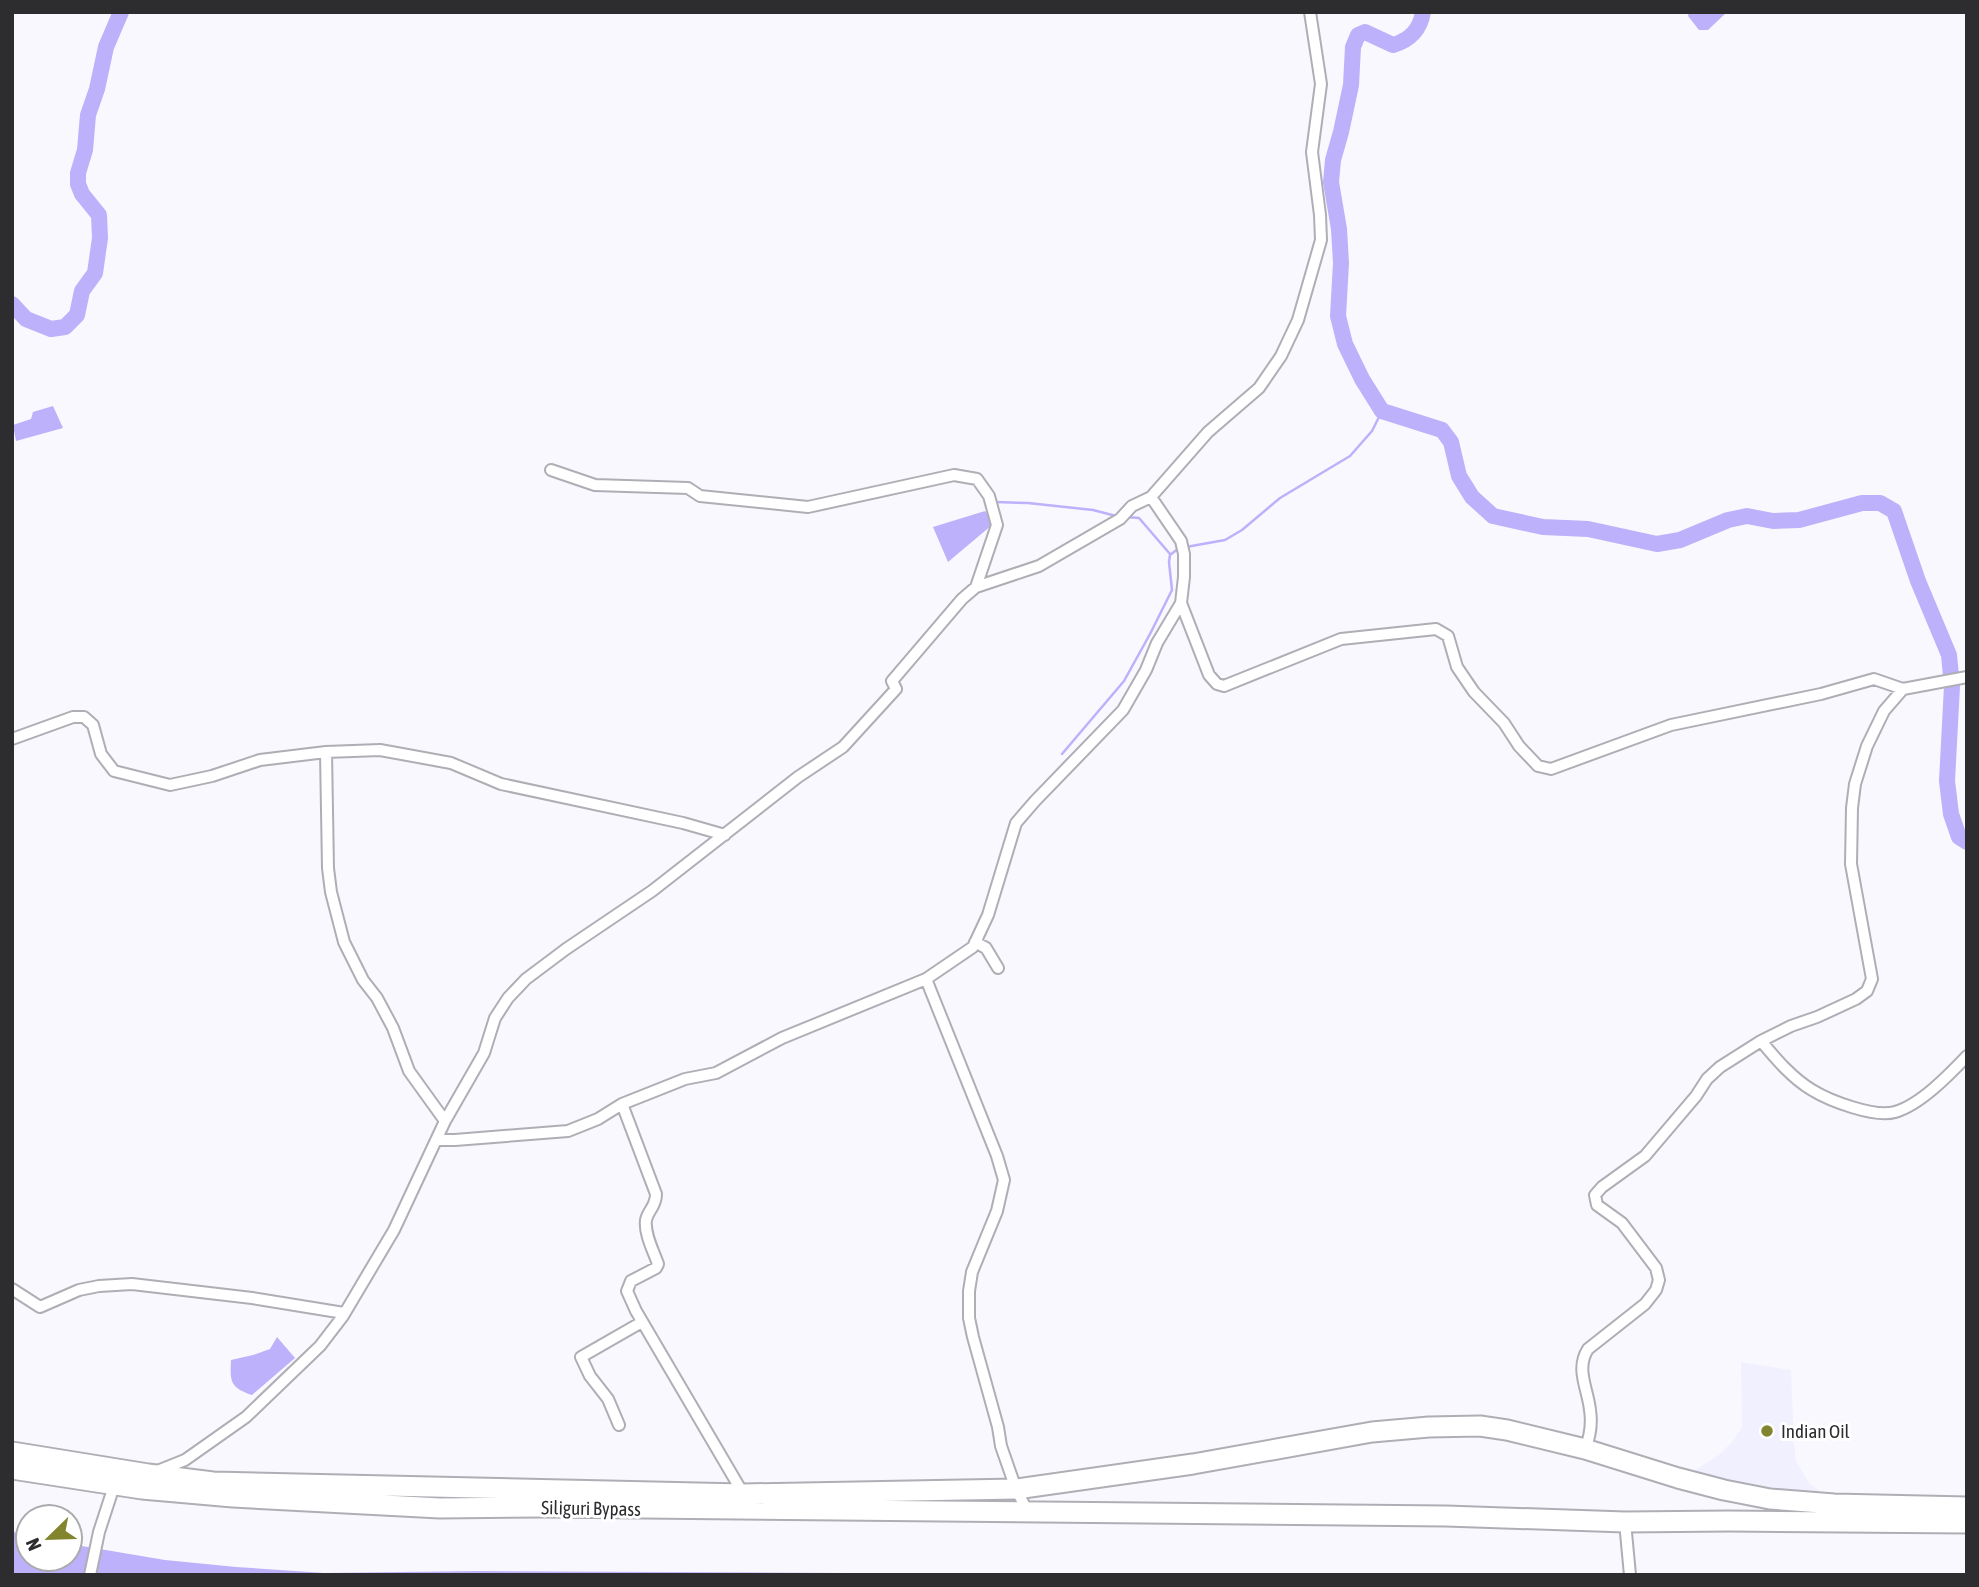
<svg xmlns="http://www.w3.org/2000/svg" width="1979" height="1587" font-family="'Asap Condensed',sans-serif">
<rect width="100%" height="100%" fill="#f9f8fe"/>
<!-- built -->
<path fill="#f1f0ff" d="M1741,1362L1791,1370L1794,1444L1796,1461L1809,1483L1822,1493L1807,1497L1689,1474L1719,1455L1732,1442L1742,1427Z"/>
<!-- water -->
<path fill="#bcb1fa" d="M1689,12H1727L1708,30H1699L1688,16Z
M53,406L63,428L16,441L13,425L31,419L33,412Z
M985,511L991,518L992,525L948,562L933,527Z
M277,1337L295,1358L252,1395C230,1387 230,1382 231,1360L253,1355L270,1349Z
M12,1532L28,1535V1559H70V1544L165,1560L236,1567L324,1573L478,1571L1222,1575H25L12,1573Z"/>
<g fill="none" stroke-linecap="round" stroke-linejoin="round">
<!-- stream -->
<path stroke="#bcb1fa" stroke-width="2.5" d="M995,502L1028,503L1093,510L1116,516
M1126,517L1139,518L1170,554
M1186,547L1225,540L1242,530L1280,498L1350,456L1372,431L1382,411
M1062,754L1124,681L1150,634L1172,590L1169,562L1170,555L1179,548"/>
<!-- river -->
<path stroke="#bcb1fa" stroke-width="16" d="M1423,12C1420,30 1410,40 1393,45L1365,32L1358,35L1353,47L1351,85L1341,132L1333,160L1331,182L1339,229L1341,263L1338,316L1345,344L1362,379L1382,411L1442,430L1451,442L1459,476L1472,497L1493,516L1543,527L1588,529L1657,544L1680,540L1728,520L1747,516L1773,521L1799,520L1862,503H1880L1894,511L1918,581L1949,655L1952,686L1947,781L1951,814L1959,837L1967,842
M12,304L26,319L51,329L65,327L77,315L82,291L95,273L100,238L99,215L82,194L78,184V173L85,150L88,115L97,89L106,47L121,12"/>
<defs>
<path id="street" d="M551,470L595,485L688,488L700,496L808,507L954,475L977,479L989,496L997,525L976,587
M1151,497L1181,541L1184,554V577L1181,603L1209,675L1217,684L1224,686L1341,639L1436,629L1448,636L1457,667L1474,692L1504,723L1519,746L1538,766L1551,769L1671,725L1821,694L1874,679L1903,689
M12,739L73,717H84L93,725L101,754L114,771L170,785L212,776L260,760L326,752L380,750L451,763L501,784L683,823L725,835
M326,752L328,868L331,892L344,942L363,980L377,998L393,1028L409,1071L445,1121
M975,942L986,948L998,968
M926,979L997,1156L1004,1180L997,1211L972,1272L969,1291V1318L973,1337L998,1427L1001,1446L1016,1489L1028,1512
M1761,1041C1776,1059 1792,1078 1812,1090C1830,1101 1875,1118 1895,1112C1920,1105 1949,1075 1967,1056
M622,1104L656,1194C656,1207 648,1210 646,1220C644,1234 654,1252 658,1264L656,1268L631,1281L627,1291L636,1311L744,1495
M436,1140H455L568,1131L598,1119L622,1104L685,1079L716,1073L782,1038L926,979L973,947L988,915L1016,823L1035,801L1123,710L1146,670L1157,643L1181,603
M12,1289L40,1307L79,1290L99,1286L132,1284L252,1298L344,1313
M619,1425L608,1399L590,1376L581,1357L642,1322
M1585,1449C1590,1437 1592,1423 1590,1410C1588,1389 1575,1369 1588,1349L1645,1304L1656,1290L1659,1280L1656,1268L1622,1223L1597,1205L1595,1195L1602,1187L1645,1156L1696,1096L1707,1079L1720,1067L1761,1041L1791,1026L1817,1017L1856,999L1867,991L1872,979L1851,864L1852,808L1855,784L1867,746L1884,711L1903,689L1967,677
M155,1472L185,1460L246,1417L320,1346L343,1316L394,1230L445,1121L484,1053L495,1018L508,998L526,979L566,949L652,891L798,777L843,747L896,689L892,681L962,599L976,587L1039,566L1120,519L1132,506L1151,497L1208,432L1259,388L1281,356L1298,320L1321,240L1320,215L1312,152L1321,84L1310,12
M1625,1522L1630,1575
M90,1575L99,1532L114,1486"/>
<path id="highway" d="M12,1452L148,1474L213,1482L743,1494L1016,1489L1193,1464L1372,1432L1429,1427L1480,1426L1507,1430L1585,1449L1678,1478L1724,1490L1770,1499L1834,1504L1967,1507
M12,1469L142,1489L233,1497L440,1508L544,1507L1446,1516L1625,1522L1729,1521L1967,1523"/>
</defs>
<!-- street casing -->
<use href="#street" stroke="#aeaeb5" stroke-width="14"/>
<!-- highway casing -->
<use href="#highway" stroke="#aeaeb5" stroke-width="23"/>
<!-- street -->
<use href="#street" stroke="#fff" stroke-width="10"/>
<!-- highway -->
<use href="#highway" stroke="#fff" stroke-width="19"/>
</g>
<!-- markers -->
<circle fill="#82842e" stroke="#fff" stroke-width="2.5" cx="1767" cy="1431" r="7"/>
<g text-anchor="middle" stroke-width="6" stroke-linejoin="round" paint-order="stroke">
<!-- poi labels -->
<g font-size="19" fill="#2d2d30" stroke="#fff" text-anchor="start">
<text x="1781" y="1438">Indian Oil</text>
</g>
<!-- street labels -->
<g font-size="19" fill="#2d2d30" stroke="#fff">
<text transform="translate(591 1508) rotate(1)" y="7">Siliguri Bypass</text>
</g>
</g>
<!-- border -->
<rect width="1979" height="1587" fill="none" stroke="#2d2d30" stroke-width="28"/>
<!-- north arrow -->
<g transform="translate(49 1538) rotate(247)"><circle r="33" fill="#ffffff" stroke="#ababac" stroke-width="2"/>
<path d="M0-5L12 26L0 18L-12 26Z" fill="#82842e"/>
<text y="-10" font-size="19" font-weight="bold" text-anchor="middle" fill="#2d2d30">N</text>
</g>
</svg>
